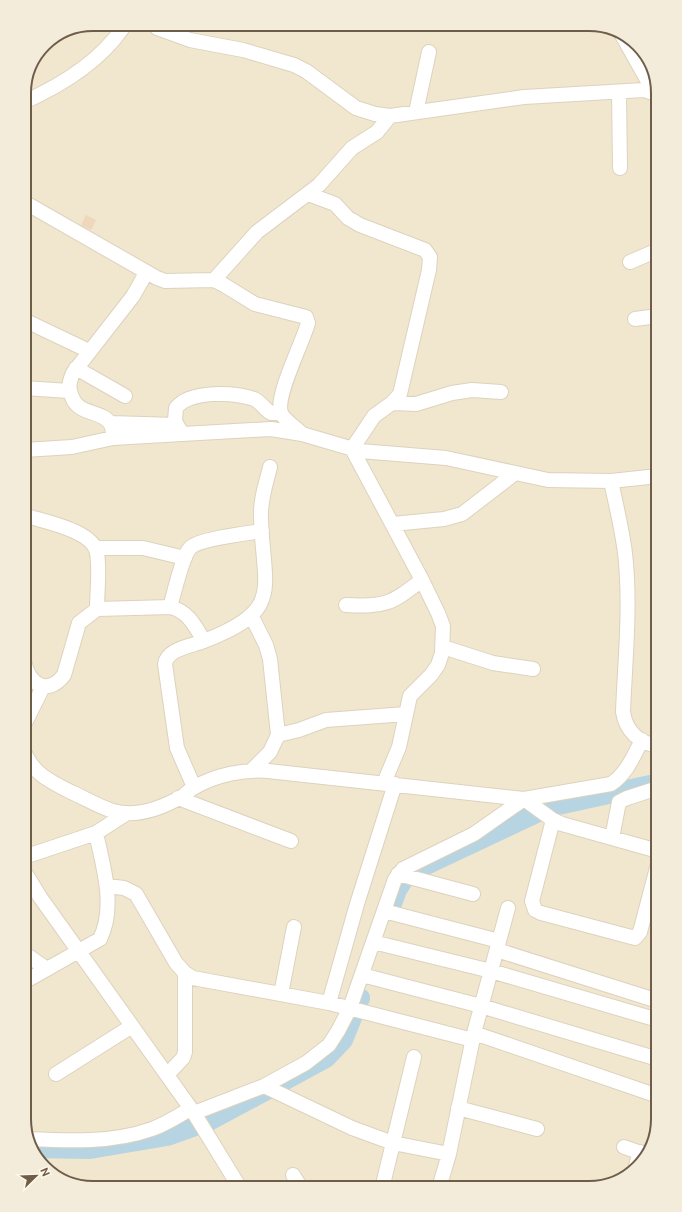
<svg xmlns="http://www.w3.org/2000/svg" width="682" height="1212" font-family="Ubuntu,sans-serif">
<rect width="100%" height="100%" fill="#faf5e0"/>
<!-- residential -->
<path fill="#f1e7cf" d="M594,24L631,38L653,66L658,93V1123L646,1158L616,1183L589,1188H89L54,1176L29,1146L24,1119V89L44,44L67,29Z"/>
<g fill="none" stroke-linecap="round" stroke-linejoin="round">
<!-- river -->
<path stroke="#b7d4e2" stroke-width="20" d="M390,909L397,890L407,874L549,807L650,785
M31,1148L90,1149L167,1136L209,1121L326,1058L343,1040L360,998"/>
</g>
<!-- building -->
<path fill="#eed7ba" d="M86,215L96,220L91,230L81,225Z"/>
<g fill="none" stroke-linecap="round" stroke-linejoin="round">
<defs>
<path id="minor" d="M157,28L190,40L243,50L294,65L306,71L356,108L375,114L390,116L524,97L644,90L658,95
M622,35L654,92
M619,92L620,168
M24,102C62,85 98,63 122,29
M416,112L429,52
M308,194L335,204L348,218L360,225L425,250L430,257L429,270L400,394L392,403L374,416L352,449L422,580L438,613L443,626L442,653L438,665L431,675L410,696L399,747L384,783
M24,202L157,278L165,281L214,280L224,285L255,304L306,317L308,323C303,342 275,396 281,413C284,420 295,427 301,433
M630,262L658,250
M214,280L257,232L319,185L352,148L377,132L390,116
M635,319L658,316
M24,320L89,351
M76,368L125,396
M24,388L69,391
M392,403L416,404L452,393L472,390L501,392
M110,423L176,425
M182,434L175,421L176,408C190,390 234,392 254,399C261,402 264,409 271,413H281
M113,438C113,433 113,427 110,423C101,410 78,415 72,397C68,388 69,382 73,373L133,296L146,273
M24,450L72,447L113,438L271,429L302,434L360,451L446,458L548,480L611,481L658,476
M611,481C616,505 622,529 625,553C631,606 625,660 623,712C626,731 639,743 658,746
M393,524L444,519L462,514L514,474
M95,548H143L185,558
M346,605C387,607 390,604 422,580
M170,607C174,594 182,557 190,548C198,539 248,533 262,531
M97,609L170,607C188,611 195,626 204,641C285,610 263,589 261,518C260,500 266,484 270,467
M251,615L266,645L270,659L278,735L270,752L252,770
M443,647L493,663L533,669
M24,661C29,684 47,697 64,675L79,623L97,609C97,591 100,571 97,553C93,530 44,522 24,515
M24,725L43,687
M278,735L299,730L326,720L406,714
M24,751C32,773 51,782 71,792C85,798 99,807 113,811C137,818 162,808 183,796C187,793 190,789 195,787C216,775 244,769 268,771L524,799L553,820L562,824L658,851
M194,787L177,748L165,664C167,649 191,646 204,641
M178,798L291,841
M553,820L532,901L535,910L541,913L635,938L640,932L658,864
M612,838L619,802L627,798L658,788
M24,857L96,833L127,813
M24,871L40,897L194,1113L240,1188
M398,874L473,894
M107,886L124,888L136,894L176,963L185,973L193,978L329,1003L473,1040
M508,908L474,1033L658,1096
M384,911L499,941
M373,942L491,971L658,1020
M497,950L658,1001
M24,953L47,969
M362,975L481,1006L658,1059
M24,982L100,939C116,907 103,866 96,833
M281,994L294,927
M329,1003L357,904L395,784
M56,1074L132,1026
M167,1075L183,1058L185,1052V973
M264,1086L352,1128L393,1143L449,1154
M458,1108L537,1129
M194,1113L264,1086L306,1063L329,1045L338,1031L350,1008L395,879L403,869L474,834L524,799L611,784C627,773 633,757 642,740
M28,1139C69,1141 113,1143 152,1129C166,1124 178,1116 190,1109
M624,1147L647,1155
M636,1166L640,1152
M293,1175L301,1188
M384,1180L414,1057
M439,1188L449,1154L474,1033"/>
</defs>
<!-- minor casing -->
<use href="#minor" stroke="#ddd2bd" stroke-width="16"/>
<!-- minor -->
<use href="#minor" stroke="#fff" stroke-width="14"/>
</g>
<!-- crop -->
<path d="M0 0H682V1212H0ZM93 31H589A62 62 0 0 1 651 93V1119A62 62 0 0 1 589 1181H93A62 62 0 0 1 31 1119V93A62 62 0 0 1 93 31Z" fill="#f3ecda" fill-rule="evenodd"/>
<path fill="none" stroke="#6f5d4a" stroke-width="2" d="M93 31H589A62 62 0 0 1 651 93V1119A62 62 0 0 1 589 1181H93A62 62 0 0 1 31 1119V93A62 62 0 0 1 93 31Z"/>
<!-- north arrow -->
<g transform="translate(36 1176) rotate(67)" stroke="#fef8e6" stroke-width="3" paint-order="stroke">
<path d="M0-3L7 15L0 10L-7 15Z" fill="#6f5d4a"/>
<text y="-6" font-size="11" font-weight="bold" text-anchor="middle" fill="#6f5d4a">N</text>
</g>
</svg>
